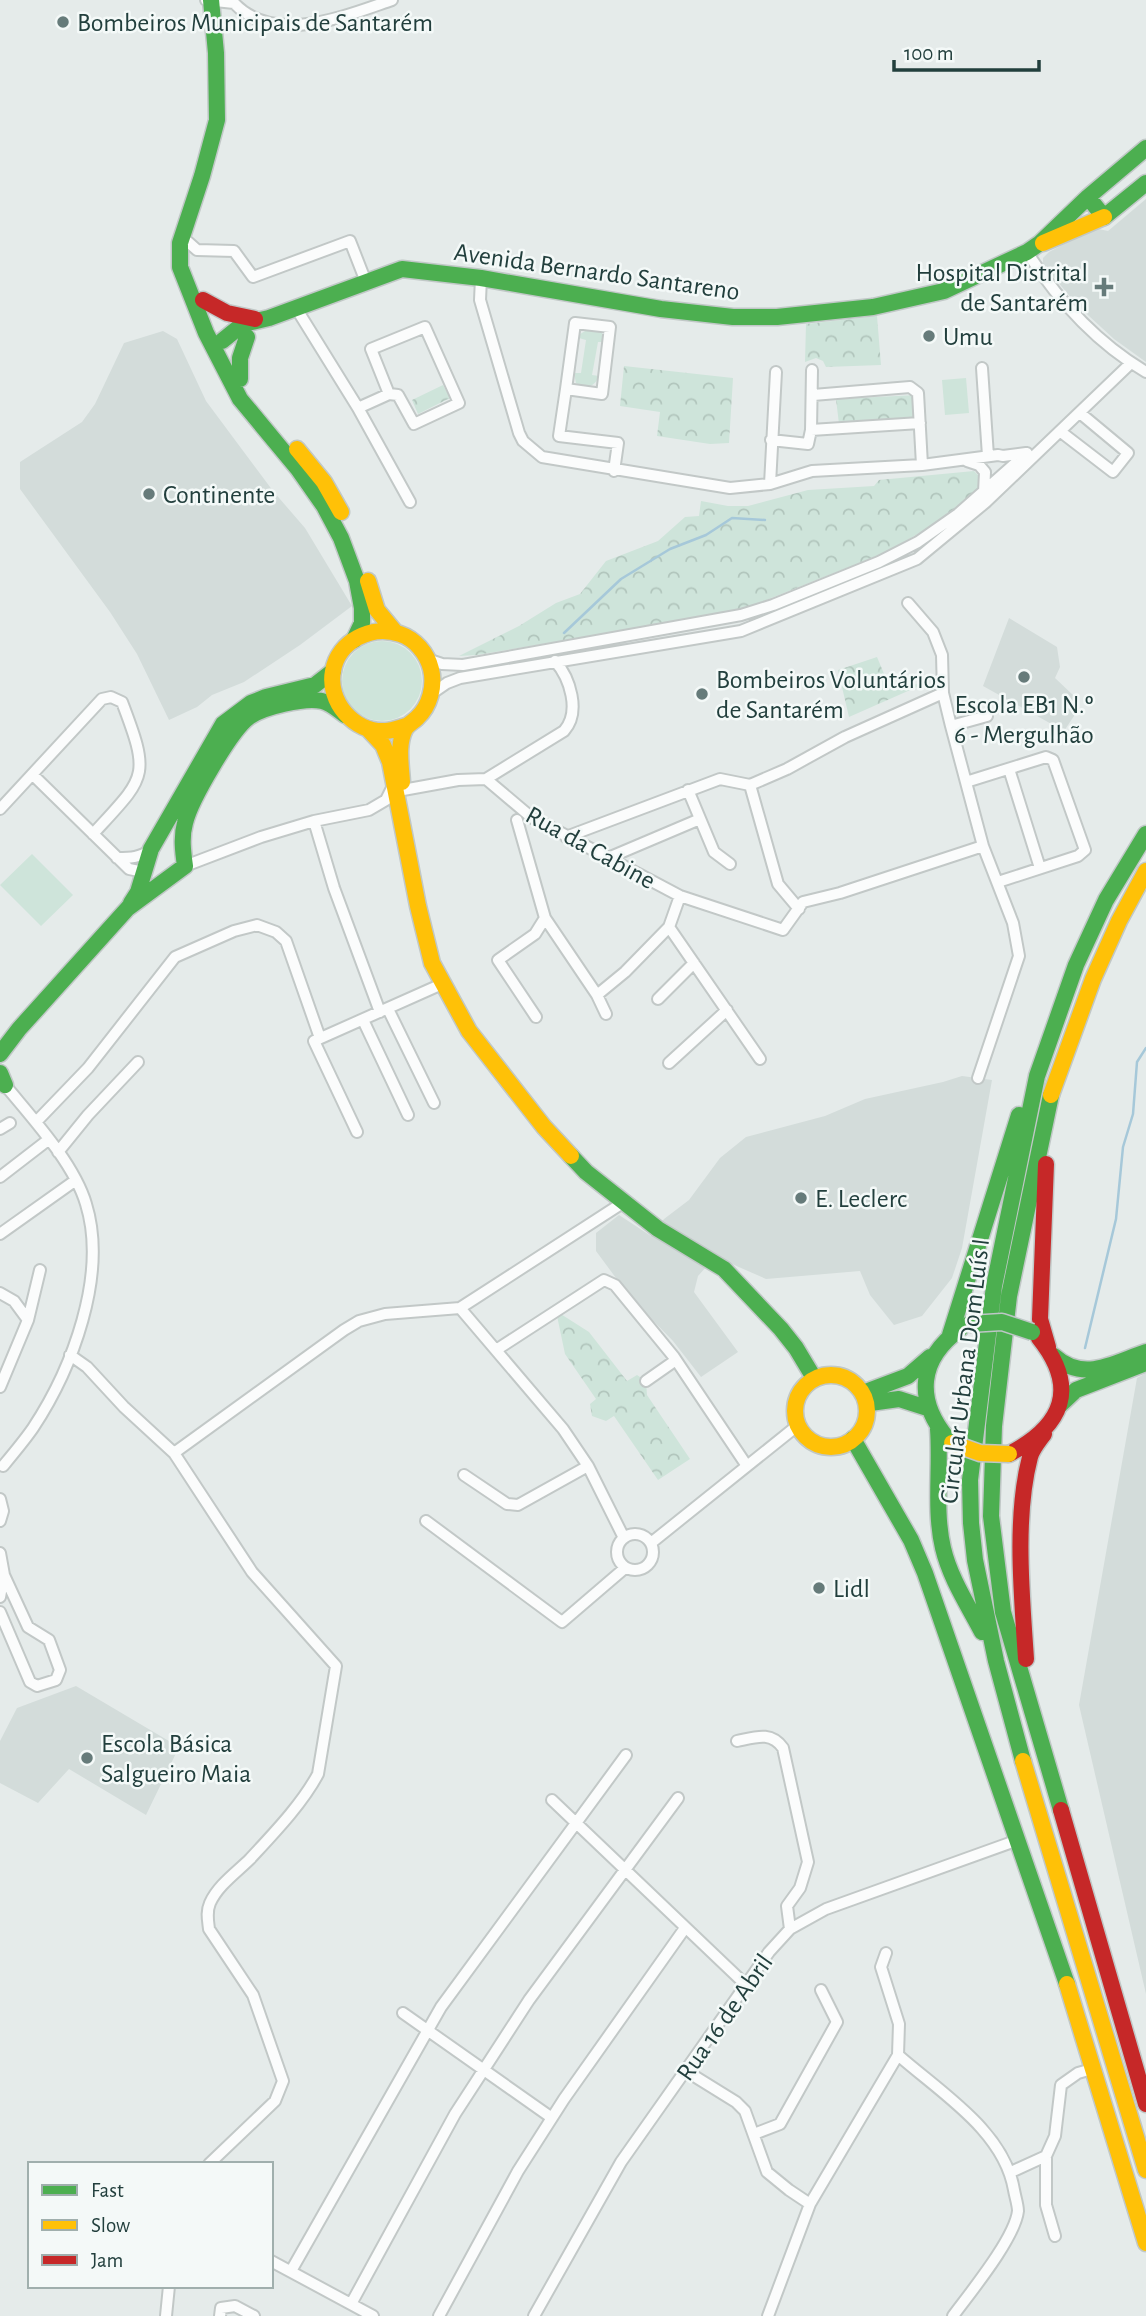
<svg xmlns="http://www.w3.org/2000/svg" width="1146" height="2316" font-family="'Alegreya Sans',sans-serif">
<defs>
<pattern id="forest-crowns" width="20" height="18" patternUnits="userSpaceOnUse" patternTransform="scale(1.75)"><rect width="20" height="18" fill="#cee4da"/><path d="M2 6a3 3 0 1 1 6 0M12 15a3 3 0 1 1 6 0" fill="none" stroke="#b1c5bc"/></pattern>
</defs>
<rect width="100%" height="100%" fill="#e5ebea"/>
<!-- built -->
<path fill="#d3dcda" d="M1146,199V362L1114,339L1077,305L1043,264V258L1049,252L1094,228L1108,231Z
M163,331L177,339L206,401L273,491L305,528L352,606L300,645L244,682L212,695L197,707L169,720L137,654L110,612L20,489V462L82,422L95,404L124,343Z
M1009,618L1057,647L1060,667L1055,678L1074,696V716L1064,731L983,686Z
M962,1076L992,1080L962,1248L952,1278L922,1316L894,1325L870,1295L860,1271L766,1279L723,1260L707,1266L698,1276L694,1292L738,1352L701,1377L673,1341L630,1297L596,1251V1233L619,1215L651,1236L664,1219L689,1200L720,1158L746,1137L825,1116L865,1099L943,1082Z
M1146,1373V1994L1079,1705L1137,1378Z
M76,1686L179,1747L146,1815L69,1769L38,1803L0,1783V1741L17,1708Z"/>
<!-- grass -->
<path fill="#cee4da" d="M589,329L602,333L604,342H598L592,375L599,376C595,387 586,389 576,383L574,373H581L586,340L579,338L580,334Z
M966,378L969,413L945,415L942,380Z
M342 681a40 40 0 1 1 80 0a40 40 0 1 1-80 0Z
M32,854L73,895L41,926L0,885Z"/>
<!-- forest -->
<path fill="url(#forest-crowns)" d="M877,316L881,365L826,367L823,361L816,358L805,362L806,324Z
M624,366L733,378L729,443L710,444L657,436L660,412L620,406Z
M443,385L450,398L418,414L412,400Z
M917,395V420L839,424L836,399Z
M974,471L982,479L976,499L889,551L739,611L477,655L459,656L519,626L556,603L580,594L606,561L658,541L685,517L699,516L701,501L728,506H748L808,490L874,486L879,480Z
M877,657L890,688L918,684L917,687L849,717L838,670Z
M556,1311L589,1332L627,1381L637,1375L646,1381L647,1395L690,1459L658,1480L614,1416L606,1421L592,1416L590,1404L596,1399L565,1354Z"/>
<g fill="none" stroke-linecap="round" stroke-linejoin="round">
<!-- stream -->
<path stroke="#a6c8d9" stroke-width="2.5" d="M564,633L621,579L670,549L706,535L732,518L765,520
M1085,1348L1116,1219L1123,1147L1133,1114L1137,1062L1146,1048"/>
<defs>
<path id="street" d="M206,0L234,3C274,46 345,16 392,0
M188,242L197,250L234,251L253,277L350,241L366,282
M1027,252C1057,299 1097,343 1146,372
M481,278L480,300L519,433L523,441L542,457L730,488L770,484L812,471L922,465L998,455L1003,456L1026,453
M296,308L358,408L410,502
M575,323L610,327L602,394L566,389Z
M982,368L988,456
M566,389L559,436L618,443L614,471
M813,395L910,387L918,393L922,465
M358,408L389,394L398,395L414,424L459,403L425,327L371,349L389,394
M811,430L920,423
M1061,432L1113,472L1128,453L1080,413
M771,440L808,444L811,430L812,370
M967,461L979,465L985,472L984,492
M770,484L776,372
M908,603L933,632L942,655L943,693L951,726L983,846L1013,923L1019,956L978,1078
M427,659L442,664L463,665L741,615L773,605L879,562L918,542L958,514L1027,453
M431,694L447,683L460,678L741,631L917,559L986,502L1131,363
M951,726L987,716
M1009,769L1040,868
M33,775L129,869L144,872
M486,779L564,731C581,712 570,678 555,661
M966,782L1046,757L1053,760L1085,850L1078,856L998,882
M750,785L778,884L799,909
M403,790L458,780L486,779L531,817L680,896L783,930L803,902L840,893L983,846
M688,790L714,852L730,864
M0,809L102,699L111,697L122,702C151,778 146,776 93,834
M517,820L545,918L597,995L606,1014
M314,821L334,888L380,1012
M566,837L720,779L750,785L787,769L845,737L943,693
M117,858C131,858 140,858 151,849
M608,858L700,819
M185,866L261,837L314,821L369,810L386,800L393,786
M669,927L760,1059
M597,995L625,972L669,927L680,896
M658,999L694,963
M388,1009L434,1103
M536,1017L498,960L535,934L545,918
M363,1020L408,1115
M669,1063L727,1010
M36,1122L88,1068L175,957L234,931L257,925L276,932L286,941L320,1038
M0,1129L10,1123
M357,1132L314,1041L442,984
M58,1152L88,1115L138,1062
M0,1177L48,1140
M0,1234L76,1180
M0,1293L14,1301L28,1320
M460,1308L563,1429L588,1466L624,1538
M496,1350L604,1280L615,1285L674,1357L747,1466
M70,1355L87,1367L124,1407L174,1453L252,1572L336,1666L318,1774C302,1804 274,1833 250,1859C237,1872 218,1885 210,1903C206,1912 208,1920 209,1929L253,1995L283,2081L275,2101L209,2164
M646,1381L676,1360
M0,1387L28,1320L40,1270
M174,1453L344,1330L359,1321L385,1314L460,1308L624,1202
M3,1466C13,1454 24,1441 33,1428C72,1369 108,1275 86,1204C74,1163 32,1118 5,1085
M464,1475L507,1504L518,1505L588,1466
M0,1499L3,1511L0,1521
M426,1521L562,1622L625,1568
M617 1552a18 18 0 1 1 36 0a18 18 0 1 1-36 0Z
M651,1543L797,1426
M0,1553L4,1575L0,1597
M0,1612L30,1682L37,1686L56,1680L60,1670L49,1640L28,1627L4,1575
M737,1741C756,1737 771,1731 783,1748L808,1862L800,1888L787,1906L790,1929
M552,1800L746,1985
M403,2013L552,2118
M898,2055C941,2093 1004,2131 1014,2190C1015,2196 1018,2205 1018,2211C1015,2238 970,2293 953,2316
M686,2071L736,2102L745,2111L767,2172L789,2190L810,2204
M754,2134L780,2124L837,2022L821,1990
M1046,2156V2205L1055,2236
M1011,2172L1046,2156L1055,2136L1061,2085L1078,2073L1092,2069
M271,2261L373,2316
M291,2271L441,2007L626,1755
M351,2304L455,2114L529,2000L678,1798
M166,2316L169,2286
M220,2316L221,2308L235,2306L254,2316
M439,2316L518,2171L564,2099L685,1928
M534,2316L621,2162L769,1952L790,1929L826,1909L1018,1840
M768,2316L810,2204L898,2055L899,2024L881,1967L886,1953"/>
<path id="fast" d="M211,0L216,53L217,120L202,176L180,243V267L206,333L240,399L298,469L324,506L341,538L357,581L362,608V623L354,640
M1146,148L1088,197L1104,217L1146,183
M222,341L243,324L269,318L402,269L481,278L661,309L733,317H777L873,307L944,291L1027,252L1040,243L1088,197
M240,379V358L247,337
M131,903L138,892L151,849L223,724L251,703L266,697L315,685L333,671
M0,1054L19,1029L128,908L185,866C183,852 181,837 185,823C190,801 231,730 249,717C263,707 305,697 322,701C331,703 338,710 345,715
M0,1073L5,1085
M1051,1095L1009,1296L994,1426L991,1516L1003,1612L1061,1810
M571,1156L586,1172L658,1229L724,1269L781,1329L796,1348L814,1378
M950,1335L1019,1115
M1054,1356C1084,1383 1113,1363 1146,1352
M863,1393L908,1376L930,1357
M870,1403L899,1399L927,1408
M1059,1406L1076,1390L1146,1363
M938,1429C941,1468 934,1510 943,1548C950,1578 968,1605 982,1632
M947,1438C915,1399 919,1359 960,1329
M853,1439L911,1540L925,1573L1067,1984
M1023,1761L996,1661L975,1560L971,1523L970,1480L994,1286L1037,1076L1076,965L1106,900L1146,834"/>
<path id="slow" d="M1043,243L1104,217
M297,449L324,482L341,512
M368,581L377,610L396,633
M369,730L383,745L390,762L418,906L432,963L469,1031L544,1127L571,1156
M402,782C401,765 397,745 405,729C408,724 413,722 417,718C430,706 435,686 431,669C427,653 415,639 400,634C372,624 338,641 333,671C327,701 354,733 385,731C392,731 399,728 406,726
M1051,1095L1093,979L1119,921L1146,871
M795 1411a36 36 0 1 1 72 0a36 36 0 1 1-72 0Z
M1023,1761L1146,2170
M1067,1984L1146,2243"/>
<path id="jam" d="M203,300L227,313L255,319
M1046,1164L1040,1319L1048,1347
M1009,1454C1063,1426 1079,1388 1039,1338
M1026,1659C1022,1597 1014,1518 1030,1457C1032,1449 1039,1441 1044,1434
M1061,1810L1146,2104"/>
</defs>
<!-- street casing -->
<use href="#street" stroke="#c2c8c7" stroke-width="14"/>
<!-- fast casing -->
<use href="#fast" stroke="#c1c8c7" stroke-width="19"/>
<!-- slow casing -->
<use href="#slow" stroke="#c1c8c7" stroke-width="19"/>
<!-- jam casing -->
<use href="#jam" stroke="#c1c8c7" stroke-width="19"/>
<!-- street -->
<use href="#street" stroke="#fbfcfc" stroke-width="10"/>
<!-- fast -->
<use href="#fast" stroke="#4caf50" stroke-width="16"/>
<!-- slow -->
<use href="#slow" stroke="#ffc107" stroke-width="16"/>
<!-- jam -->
<use href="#jam" stroke="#c62828" stroke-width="16"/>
<defs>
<path id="fast-bridge" d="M969,1324L1002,1322L1032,1332"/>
<path id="slow-bridge" d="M952,1443L980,1453L1009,1454"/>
</defs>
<!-- fast-bridge casing -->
<use href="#fast-bridge" stroke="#bdc6c6" stroke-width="19" stroke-linecap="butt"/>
<!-- slow-bridge casing -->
<use href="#slow-bridge" stroke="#bdc6c6" stroke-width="19" stroke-linecap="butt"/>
<!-- fast-bridge -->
<use href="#fast-bridge" stroke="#4caf50" stroke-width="16"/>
<!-- slow-bridge -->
<use href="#slow-bridge" stroke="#ffc107" stroke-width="16"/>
</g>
<!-- markers -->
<g fill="#667b7a" stroke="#f4f9f8" stroke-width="2.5">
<circle cx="63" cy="22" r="7"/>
<path d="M1100.5 276.5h7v7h7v7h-7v7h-7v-7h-7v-7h7z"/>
<circle cx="929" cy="336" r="7"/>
<circle cx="149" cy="494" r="7"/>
<circle cx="1024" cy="677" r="7"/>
<circle cx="702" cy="694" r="7"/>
<circle cx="801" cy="1198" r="7"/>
<circle cx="819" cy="1588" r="7"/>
<circle cx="87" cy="1758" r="7"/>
</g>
<g text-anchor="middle" stroke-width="5" stroke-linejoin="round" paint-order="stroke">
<!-- poi labels -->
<g font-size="26" fill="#223f3d" stroke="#f4f9f8" text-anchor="start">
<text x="77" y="31">Bombeiros Municipais de Santarém</text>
<text x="1088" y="281" text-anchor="end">Hospital Distrital<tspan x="1088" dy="30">de Santarém</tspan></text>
<text x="943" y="345">Umu</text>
<text x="163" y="503">Continente</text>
<text x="716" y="688">Bombeiros Voluntários<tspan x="716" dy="30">de Santarém</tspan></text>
<text x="1024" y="713" text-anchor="middle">Escola EB1 N.º<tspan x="1024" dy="30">6 - Mergulhão</tspan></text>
<text x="815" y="1207">E. Leclerc</text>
<text x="833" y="1597">Lidl</text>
<text x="101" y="1752">Escola Básica<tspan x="101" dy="30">Salgueiro Maia</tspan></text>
</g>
<!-- street labels -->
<g font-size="26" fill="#223f3d" stroke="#f4f9f8">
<text transform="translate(597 271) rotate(8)" y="9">Avenida Bernardo Santareno</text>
<text transform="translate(591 847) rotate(29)" y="9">Rua da Cabine</text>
<text transform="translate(964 1371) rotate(-83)" y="9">Circular Urbana Dom Luís I</text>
<text transform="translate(724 2017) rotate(-55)" y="9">Rua 16 de Abril</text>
</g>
</g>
<!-- legend -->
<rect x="28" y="2162" width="245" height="126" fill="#f4f9f8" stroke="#a0afad" stroke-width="2"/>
<rect x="42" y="2185" width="35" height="10" fill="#4caf50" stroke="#a0afad" stroke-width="2"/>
<text x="91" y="2197" font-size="21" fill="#223f3d">Fast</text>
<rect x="42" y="2220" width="35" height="10" fill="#ffc107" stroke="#a0afad" stroke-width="2"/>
<text x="91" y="2232" font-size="21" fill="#223f3d">Slow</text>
<rect x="42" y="2255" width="35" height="10" fill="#c62828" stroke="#a0afad" stroke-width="2"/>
<text x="91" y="2267" font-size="21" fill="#223f3d">Jam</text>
<!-- scale -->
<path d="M894 60v10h145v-10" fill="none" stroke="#223f3d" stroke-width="3.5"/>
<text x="904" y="60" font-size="21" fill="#223f3d" stroke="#f4f9f8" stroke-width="5" paint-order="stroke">100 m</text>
</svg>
